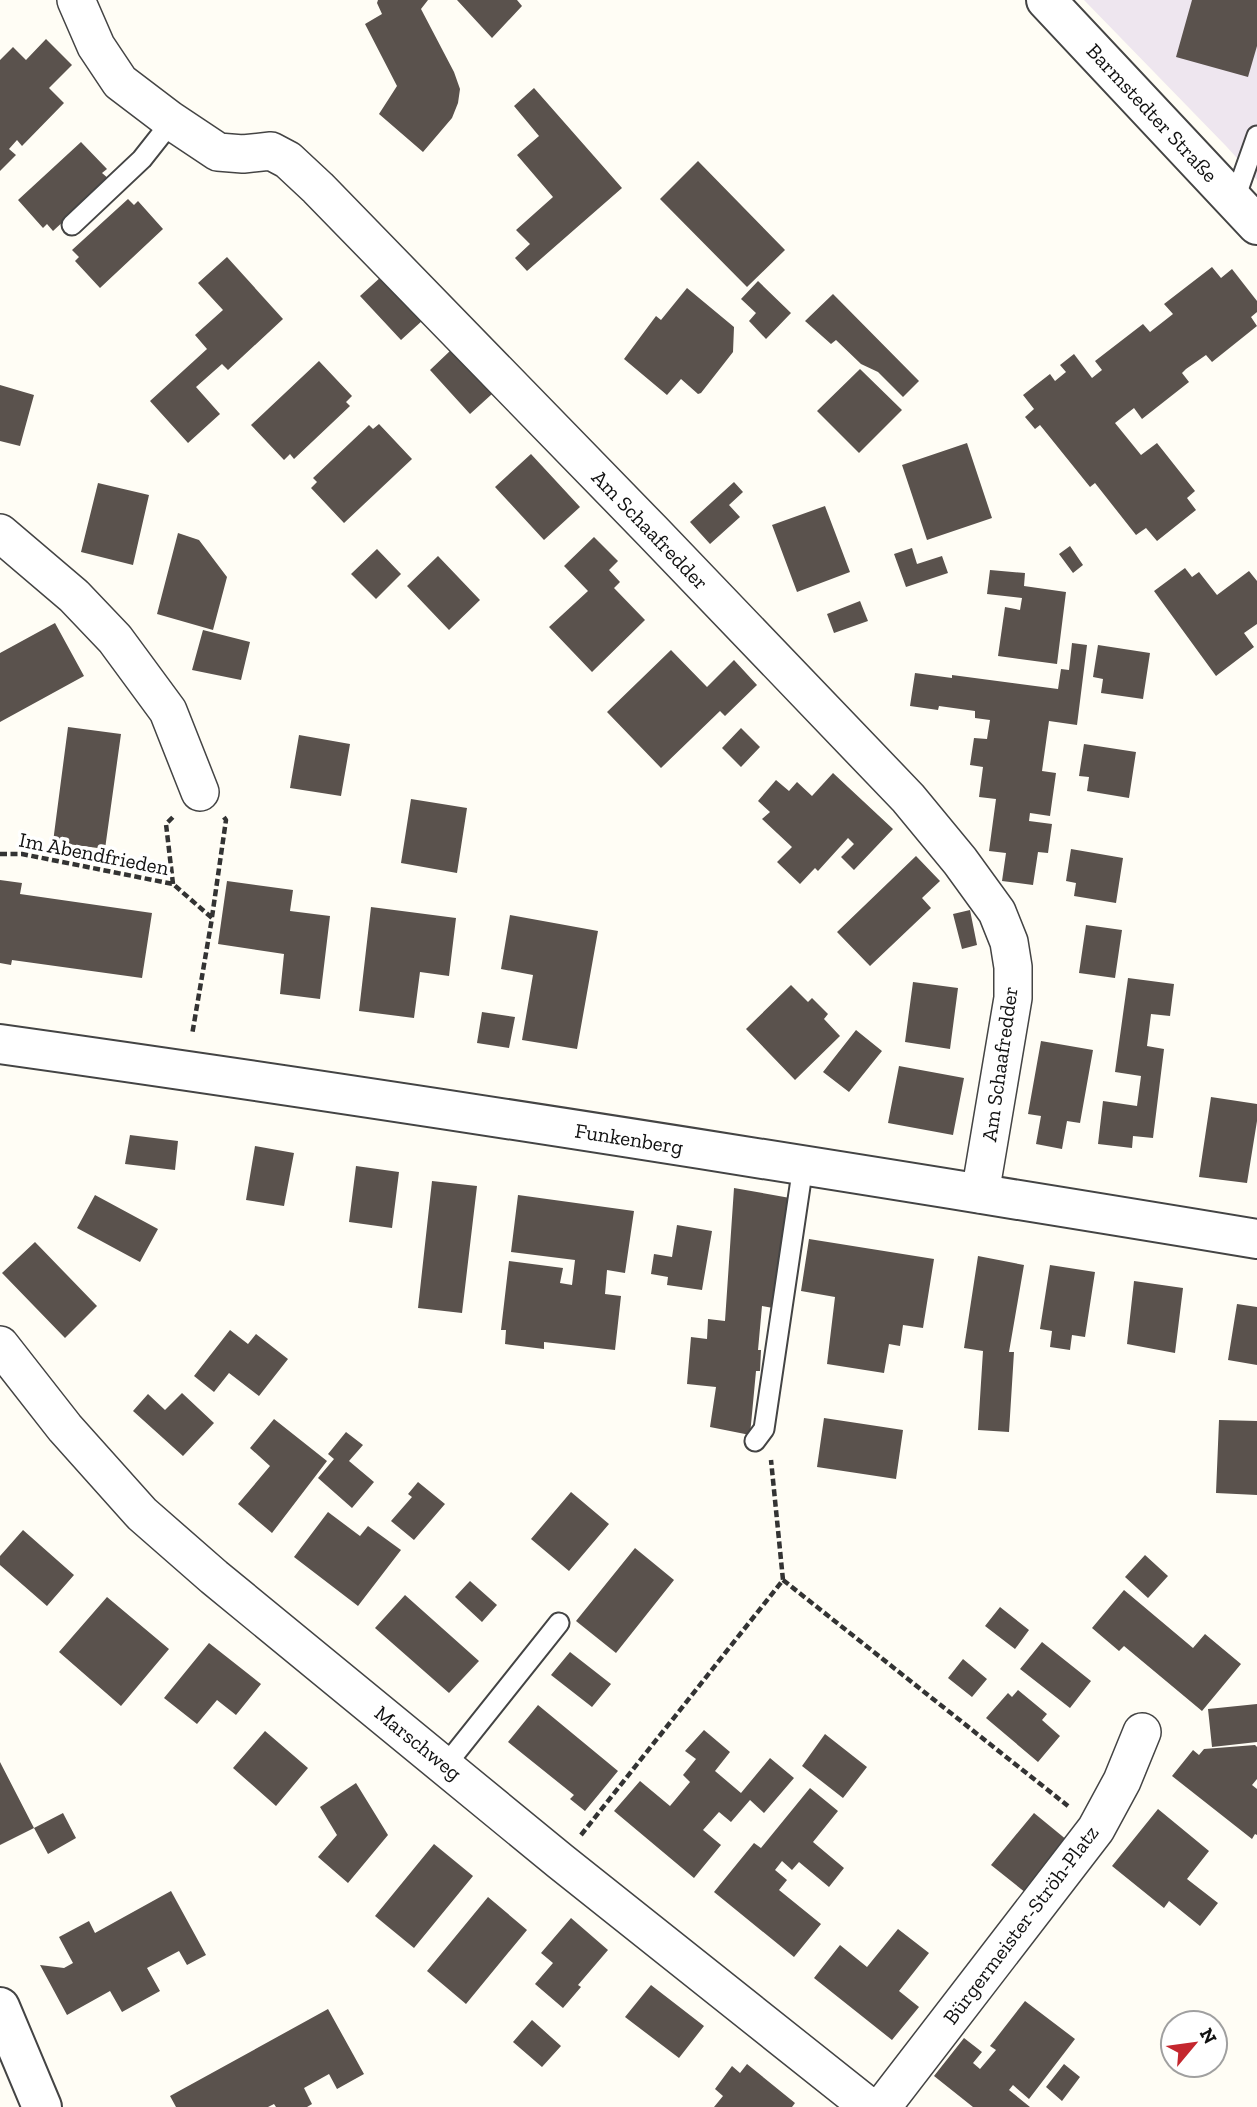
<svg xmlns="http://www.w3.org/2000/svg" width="1257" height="2107" font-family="'Zilla Slab',serif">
<rect width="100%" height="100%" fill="#fffdf5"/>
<!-- industrial -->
<path fill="#eee6ef" d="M1084,0H1257V180L1226,146Z"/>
<!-- building -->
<path fill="#5a524d" d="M378,0H428L421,9L454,72L460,89L458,103L452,118L423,152L379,114L397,86L365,24L382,14L377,3Z
M457,0H517L522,6L492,38Z
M1192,0H1257V46L1248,77L1176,57Z
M46,39L72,65L49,88L64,103L22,146L17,140L9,149L16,155L0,171V60L13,47L26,60Z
M534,88L622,188L527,271L515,258L530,244L516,230L553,197L517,155L539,136L514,106Z
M81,142L107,169L102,173L109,179L53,231L47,224L43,228L18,200Z
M698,161L785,250L747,287L660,199Z
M128,199L134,205L138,201L163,229L100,288L75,261L79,257L72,250Z
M227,257L283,319L228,370L222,364L196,387L220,414L188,443L150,401L207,349L195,335L223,310L198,283Z
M1212,267L1221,278L1232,269L1257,301V312L1251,317L1257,326L1212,362L1206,355L1186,369L1182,373L1189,382L1142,419L1134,408L1115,423L1141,455L1157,443L1195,491L1187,498L1196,510L1157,541L1146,528L1136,535L1095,483L1090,487L1040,425L1035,429L1025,417L1034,409L1023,395L1050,374L1055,381L1066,372L1060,365L1074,354L1092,378L1102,370L1095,361L1143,324L1150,332L1173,314L1164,304Z
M382,276L423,320L401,340L360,296Z
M758,281L791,313L766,339L749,321L756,313L741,299Z
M687,288L734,327L733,352L701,393L698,394L681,379L667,395L624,359L656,316L661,320Z
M833,294L919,381L903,397L878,372L861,364L836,340L831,344L805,321Z
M451,350L492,394L470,414L430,370Z
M319,361L352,396L346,402L350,406L294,459L290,454L284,460L251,425Z
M860,369L902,410L859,453L817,411Z
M0,385L34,395L20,446L0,441Z
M379,424L412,459L344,523L311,488L317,482L313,478L369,425L373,429Z
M967,443L992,518L927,540L902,465Z
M531,454L580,507L544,540L495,487Z
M734,482L743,492L729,505L740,517L710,544L690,522Z
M98,483L149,495L133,565L81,552Z
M825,506L850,572L797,592L772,525Z
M178,533L199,540L227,577L213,630L157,614Z
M594,537L618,561L609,570L620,582L614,588L645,620L592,672L549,627L588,591L564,566Z
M1070,546L1083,565L1073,573L1059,554Z
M912,548L917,564L942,556L948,573L906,587L894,554Z
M377,549L401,574L376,599L351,574Z
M438,556L480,600L449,630L407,586Z
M1185,568L1192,577L1199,572L1217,595L1249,571L1257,581V624L1244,633L1254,647L1216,676L1154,591Z
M990,570L1025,573L1024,586L1066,592L1057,664L998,656L1005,607L1020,610L1022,598L987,594Z
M860,601L868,621L834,633L827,614Z
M55,623L84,676L0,722V653Z
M203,630L250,642L241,680L192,670Z
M1072,643L1087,645L1077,725L1049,721L1042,771L1056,773L1050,816L1030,813L1029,821L1052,824L1048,853L1038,852L1033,885L1002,881L1006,853L989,851L996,799L979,797L983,767L970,765L974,738L987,739L990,720L975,718V711L939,706L938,710L910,706L915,673L952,678V675L1058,689L1061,669L1069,670Z
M1098,645L1150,653L1143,699L1101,693L1103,679L1093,677Z
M671,650L707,687L734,660L757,685L725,716L720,711L661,768L607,712Z
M68,727L121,734L105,849L53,842Z
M741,728L760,747L741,767L722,748Z
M299,735L350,744L341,796L290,788Z
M1084,744L1136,752L1129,798L1087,791L1089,777L1079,776Z
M833,773L893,829L854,870L841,857L854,844L848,838L818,871L815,868L800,884L777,862L792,847L762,819L770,812L758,801L776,780L789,791L797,782L812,796Z
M411,799L467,808L457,873L401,863Z
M1071,849L1123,858L1116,903L1074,896L1076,883L1066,881Z
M916,856L940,881L922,898L931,908L870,966L837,932Z
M0,880L22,883L20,894L152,913L142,978L12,960L11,965L0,963Z
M227,881L293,890L290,911L330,916L320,999L280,994L284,954L218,944Z
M371,907L456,918L449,976L420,972L414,1018L359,1011Z
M970,910L977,945L962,949L953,914Z
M510,915L598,931L577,1049L522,1040L533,975L501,969Z
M1086,925L1122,930L1115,978L1079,973Z
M1128,978L1174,984L1170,1016L1151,1014L1147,1046L1164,1049L1153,1138L1133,1136L1132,1148L1098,1144L1103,1101L1137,1106L1141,1076L1115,1072Z
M913,982L958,988L950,1049L905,1042Z
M791,985L808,1002L812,998L828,1014L824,1019L840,1036L795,1080L746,1029Z
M482,1012L515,1017L509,1048L477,1043Z
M856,1030L882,1051L849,1092L823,1072Z
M1041,1041L1093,1050L1080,1123L1067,1121L1062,1149L1036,1144L1041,1116L1028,1114Z
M899,1066L964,1078L953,1135L888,1123Z
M1211,1097L1257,1104V1121L1247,1183L1199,1177Z
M130,1135L178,1141L175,1170L125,1164Z
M255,1146L294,1153L284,1206L246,1200Z
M356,1166L399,1172L392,1228L349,1222Z
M432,1181L477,1186L462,1313L418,1308Z
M734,1188L790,1198L773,1308L762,1306L758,1350H761L760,1371H756L750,1435L710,1427L716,1387L687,1384L691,1337L707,1339L708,1319L725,1321Z
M95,1195L158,1229L140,1262L77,1228Z
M518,1195L634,1211L625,1273L607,1270L605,1294L621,1296L615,1350L544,1342V1349L505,1344L506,1330H501L509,1261L563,1268L560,1283L572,1285L575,1260L511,1252Z
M677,1225L712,1231L702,1290L667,1285L668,1277L651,1274L654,1254L672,1257Z
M809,1239L934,1259L923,1328L903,1325L900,1346L889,1344L884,1373L827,1364L835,1297L801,1291Z
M35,1242L97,1306L65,1338L2,1273Z
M978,1256L1024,1265L1009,1352H1014L1009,1432L978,1430L983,1351L964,1348Z
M1050,1265L1095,1272L1085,1337L1072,1335L1070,1350L1050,1347L1052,1331L1040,1329Z
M1134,1281L1183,1288L1175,1353L1127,1344Z
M1237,1304L1257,1307V1365L1228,1360Z
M230,1330L248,1344L256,1334L288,1359L259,1396L229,1373L214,1392L194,1376Z
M182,1393L214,1423L183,1456L133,1411L148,1394L165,1410Z
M824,1418L903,1430L896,1479L817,1467Z
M274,1419L327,1461L272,1533L238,1504L270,1466L250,1448Z
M1219,1420L1257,1421V1495L1216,1493Z
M346,1432L363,1445L349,1461L374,1482L352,1508L318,1478L334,1459L328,1454Z
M418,1482L445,1504L414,1540L391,1521L412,1497L408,1494Z
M571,1492L609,1524L569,1571L531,1539Z
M328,1512L360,1536L368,1526L401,1550L358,1606L294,1557Z
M23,1530L74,1575L47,1606L0,1565V1556Z
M635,1548L674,1580L616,1653L576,1621Z
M1145,1555L1168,1576L1148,1598L1125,1577Z
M470,1581L497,1605L482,1622L455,1597Z
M1124,1590L1193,1648L1205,1634L1241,1664L1202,1711L1124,1646L1119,1651L1092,1628Z
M405,1595L479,1661L449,1693L375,1628Z
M107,1597L169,1649L121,1706L59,1652Z
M1000,1607L1029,1630L1015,1649L985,1626Z
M1042,1642L1091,1681L1070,1708L1020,1669Z
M209,1643L261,1684L236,1715L217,1700L197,1724L164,1698Z
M570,1652L611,1684L592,1707L551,1675Z
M963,1659L987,1679L972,1697L948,1678Z
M1018,1690L1047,1714L1042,1720L1060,1736L1038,1762L986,1718L1008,1693L1012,1697Z
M1257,1704V1742L1212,1747L1208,1709Z
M538,1705L618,1771L585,1811L570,1799L574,1795L508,1742Z
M704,1730L730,1752L715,1771L741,1793L770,1758L794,1778L764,1813L750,1800L731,1822L719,1812L703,1830L721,1845L694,1878L614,1811L640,1781L670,1806L690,1782L683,1775L696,1759L685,1751Z
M265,1731L308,1768L276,1806L233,1768Z
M825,1734L867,1767L843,1798L802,1766Z
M1255,1745L1257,1747V1779L1252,1785L1257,1789V1835L1255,1834L1252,1839L1172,1776L1193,1750L1199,1755L1204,1749Z
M0,1762L34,1828L0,1845Z
M356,1783L388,1835L348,1883L318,1857L337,1835L320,1807Z
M810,1788L838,1811L813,1842L844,1868L829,1887L799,1862L792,1870L782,1861L775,1870L787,1880L779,1890L821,1924L794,1957L714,1892L754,1843L761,1848Z
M1158,1809L1209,1851L1187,1879L1218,1903L1200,1926L1169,1901L1164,1908L1112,1866Z
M63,1813L76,1838L48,1854L34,1828Z
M1034,1813L1073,1845L1031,1897L991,1865Z
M434,1844L473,1876L414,1948L375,1916Z
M171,1891L206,1955L187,1965L179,1951L147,1968L160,1991L122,2012L110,1991L67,2015L40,1965L64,1968L73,1963L59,1937L89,1921L95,1933Z
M488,1897L527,1930L466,2004L427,1971Z
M571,1918L608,1950L578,1985L581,1987L563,2008L535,1984L553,1963L541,1953Z
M898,1929L929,1953L899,1991L919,2007L892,2040L814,1978L840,1945L867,1967Z
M651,1985L704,2026L679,2058L625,2017Z
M1025,2001L1075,2039L1029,2099L1013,2085L1009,2090L1030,2107H973L934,2076L964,2038L982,2052L973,2063L980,2069L996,2050L990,2046Z
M328,2009L364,2074L337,2089L329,2074L304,2088L312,2104L307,2107H276L274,2104L268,2107H176L170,2096Z
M532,2020L561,2046L542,2067L513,2042Z
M747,2064L795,2103L792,2107H714L723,2096L715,2089L732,2066L740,2073Z
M1064,2064L1080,2077L1062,2101L1046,2087Z"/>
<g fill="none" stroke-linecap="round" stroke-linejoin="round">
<defs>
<path id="service" d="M1234,201L1257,136
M72,225L142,159L172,121
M755,1441L764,1429L803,1166
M445,1766L559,1623"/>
<path id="minor" d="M76,0L96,46L120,82L170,120L218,152L243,154L271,151L288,160L318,188L652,531L908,798L960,861L997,912L1009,942L1013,967V998L980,1194
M0,533L74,596L115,639L168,711L200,792
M0,1345L65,1428L142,1514L214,1577L560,1861L869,2107
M882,2107L1096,1829L1122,1781L1142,1732"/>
<path id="tertiary" d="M1046,0L1257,225
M0,1044C420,1103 839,1170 1257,1239
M0,2007L42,2107"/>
</defs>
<!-- service casing -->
<use href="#service" stroke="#444" stroke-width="23"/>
<!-- minor casing -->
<use href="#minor" stroke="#444" stroke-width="40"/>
<!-- tertiary casing -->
<use href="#tertiary" stroke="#444" stroke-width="42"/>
<!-- path -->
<path stroke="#333" stroke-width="4.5" stroke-dasharray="7 3.5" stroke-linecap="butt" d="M0,854H22L173,884L212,918L192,1035
M173,884L166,824L175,815
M212,917L226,820L223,816
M783,1580L1068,1806
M581,1835L783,1580L771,1460"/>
<!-- service -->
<use href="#service" stroke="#fff" stroke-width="19"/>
<!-- minor -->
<use href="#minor" stroke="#fff" stroke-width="37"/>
<!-- tertiary -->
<use href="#tertiary" stroke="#fff" stroke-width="38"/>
</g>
<g text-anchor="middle" stroke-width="7" stroke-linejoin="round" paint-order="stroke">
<!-- street labels -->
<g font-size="21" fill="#111" stroke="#fff">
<text transform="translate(1152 113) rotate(47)" y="7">Barmstedter Straße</text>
<text transform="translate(650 530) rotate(46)" y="7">Am Schaafredder</text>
<text transform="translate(94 854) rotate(11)" y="7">Im Abendfrieden</text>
<text transform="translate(1000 1064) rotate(-82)" y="7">Am Schaafredder</text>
<text transform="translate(629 1139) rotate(9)" y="7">Funkenberg</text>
<text transform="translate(418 1743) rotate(39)" y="7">Marschweg</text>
<text transform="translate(1021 1925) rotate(-53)" y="7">Bürgermeister-Ströh-Platz</text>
</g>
</g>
<!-- north arrow -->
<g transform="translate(1194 2044) rotate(61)"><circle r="33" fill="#ffffff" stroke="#a0a0a0" stroke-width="2"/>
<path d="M0-5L12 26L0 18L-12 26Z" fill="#c4262e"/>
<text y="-10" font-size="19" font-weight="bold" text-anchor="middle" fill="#111111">N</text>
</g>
</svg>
